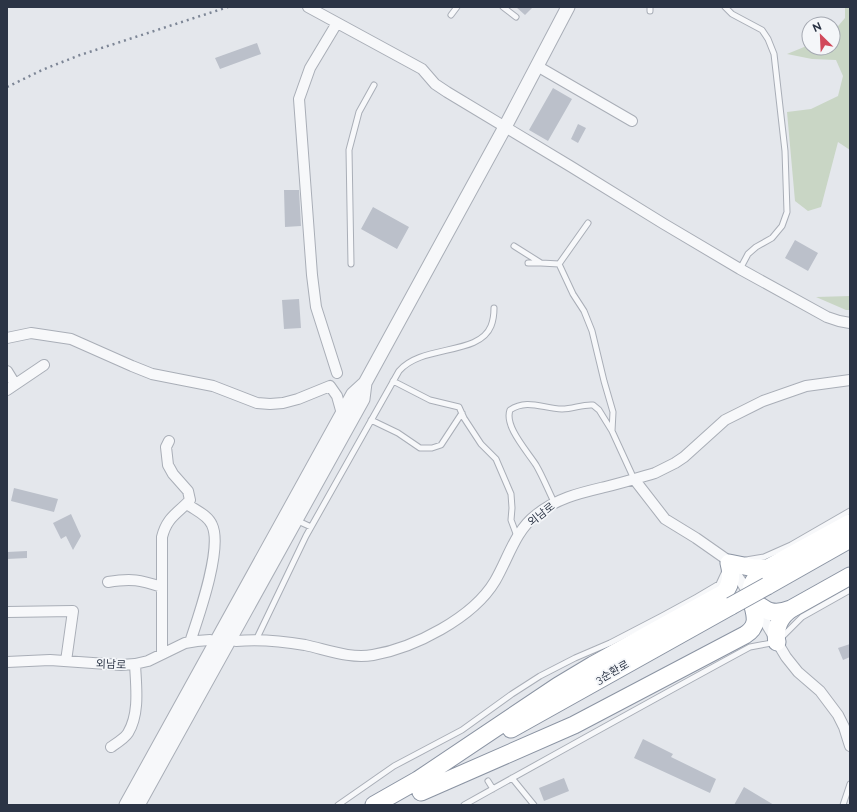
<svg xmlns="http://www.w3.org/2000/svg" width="857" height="812" font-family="Raleway,'Noto Sans KR',sans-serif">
<rect width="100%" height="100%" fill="#e4e7ec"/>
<!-- green -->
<path fill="#c9d6c5" d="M845,7H850V150L838,142L821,207L808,211L795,201L787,112L811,109L838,96L843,76L836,60L812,59L787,54L809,45V48H833V32L845,18Z
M850,296V310H846L816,297Z"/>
<!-- building -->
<path fill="#bbc0ca" d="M516,7H533L525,15Z
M257,43L261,54L220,69L215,58Z
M553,88L572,99L548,141L529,130Z
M578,124L586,128L578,143L571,139Z
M284,190H299L301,226L285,227Z
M373,207L409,227L397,249L361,229Z
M795,240L818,253L808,271L785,258Z
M299,299L301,328L284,329L282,300Z
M14,488L58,499L54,512L11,501Z
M71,514L81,536L73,550L66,536L61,539L53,523Z
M27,551V558L7,559V552Z
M850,644V657L843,660L838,648Z
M643,739L673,754L671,757L716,779L710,793L634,758Z
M564,778L569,791L544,801L539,788Z
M744,787L774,805H734Z"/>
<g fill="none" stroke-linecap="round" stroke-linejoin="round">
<defs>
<path id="service" d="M503,7L516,17
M725,7L732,14L762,30L768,39L774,54L785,151L787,212L782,226L772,238L756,247L748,254L740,269
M650,11V7
M451,15L457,7
M588,223L559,264L573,294L584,311L592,331L604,381L613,412L612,431L634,479
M514,246L541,263L559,264
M528,263H540
M351,264L349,150L359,112L374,85
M393,381L430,400L459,407L464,418L481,444L496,459L511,494L512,508L511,520L517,536
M371,420L398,433L420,448H432L441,445L462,413
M554,502C548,490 543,477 536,465C527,451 504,426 510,410C527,398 544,409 562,409C573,409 583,404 593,405L599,410L612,431
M296,520L311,527
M746,560L764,557L791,545L850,511
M256,640L306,536L399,371C422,344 479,356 491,326C493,321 494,314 494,308
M512,778L534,805
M488,781L493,789
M338,805L394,766L462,730L512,694L540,676L575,658L610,643L662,616L697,597L719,584L725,571
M464,805C559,752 654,699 750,647L777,642L802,617L850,590
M843,805L850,784"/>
<path id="minor" d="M308,7L422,69L435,84L447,92L570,166L664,224L740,269L827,317L839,321L850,323
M537,66L632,121
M7,338L31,333L71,339L132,366L152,374L213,386L257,403L270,404L283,403L298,399L330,386L337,396L342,414
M7,371L15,384
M337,373L316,307L312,275L299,99L310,68L337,23
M7,390L44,365
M634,479L665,519L696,538L726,559L742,583L786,657L798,672L820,691L838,715L844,727L850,746
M187,504C195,510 208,515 212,525C223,548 198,618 190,642
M108,582C132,578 140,580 162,587
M7,612L73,611L66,661
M236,641C259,639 282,641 305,645C328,650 350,659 373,655C414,648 473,618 495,581C508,559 515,531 536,515C557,498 580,493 605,487C622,483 638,478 655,473L675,463L684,457L725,420L763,401L806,386L850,380
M162,654V537C167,517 177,514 190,500L188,491L173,474L168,465L166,447L169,441
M7,662L50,660L121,665L135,664L148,661L185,643L197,641L210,640
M111,747C117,743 125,738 128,733C140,713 136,686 135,664"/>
<path id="tertiary" d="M126,805L353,394L365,383L505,127L568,7
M138,805L363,399L365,383"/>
<path id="trunk" d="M767,586L850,539
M748,597C764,609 770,617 791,609L850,576
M777,642C774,629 780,616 791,609
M511,729L731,606
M415,782L558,686L593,665L724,593C731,585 732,574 729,563L754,568H768
M421,792L574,725L745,635C774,617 728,592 768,568L850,523
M374,805L425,776"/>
</defs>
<!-- service casing -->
<use href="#service" stroke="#a9aeb7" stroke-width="7"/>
<!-- minor casing -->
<use href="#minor" stroke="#a9aeb7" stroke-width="12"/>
<!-- tertiary casing -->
<use href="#tertiary" stroke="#a9aeb7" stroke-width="15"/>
<!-- trunk casing -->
<use href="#trunk" stroke="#8b94a3" stroke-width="19"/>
<!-- service -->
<use href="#service" stroke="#f7f8fa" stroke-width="5"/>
<!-- minor -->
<use href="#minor" stroke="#f7f8fa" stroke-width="10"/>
<!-- tertiary -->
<use href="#tertiary" stroke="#f7f8fa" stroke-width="13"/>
<!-- trunk -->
<use href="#trunk" stroke="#fff" stroke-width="17"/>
<!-- rail -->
<path stroke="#7d8696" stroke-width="2.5" stroke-dasharray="2 4" stroke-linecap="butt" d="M7,87L42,70L80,55L228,7"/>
<defs>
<path id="trunk-bridge" d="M731,606L767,586"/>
</defs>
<!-- trunk-bridge casing -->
<use href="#trunk-bridge" stroke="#8b94a3" stroke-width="19" stroke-linecap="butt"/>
<!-- trunk-bridge -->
<use href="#trunk-bridge" stroke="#fff" stroke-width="17"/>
</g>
<g text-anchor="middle" stroke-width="3.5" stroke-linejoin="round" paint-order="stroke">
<!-- street labels -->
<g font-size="11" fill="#2b3445" stroke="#f4f6f9">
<text transform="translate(541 514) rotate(-38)" y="4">외남로</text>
<text transform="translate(111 664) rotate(2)" y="4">외남로</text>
<text transform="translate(612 672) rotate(-29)" y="4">3순환로</text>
</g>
</g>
<!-- border -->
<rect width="857" height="812" fill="none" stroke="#2b3445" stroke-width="16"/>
<!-- north arrow -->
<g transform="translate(821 36) rotate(336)"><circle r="19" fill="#f4f6f9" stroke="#a4a8b1"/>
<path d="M0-3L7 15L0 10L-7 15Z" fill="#d1495b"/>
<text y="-6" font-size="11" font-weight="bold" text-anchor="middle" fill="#2b3445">N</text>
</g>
</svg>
